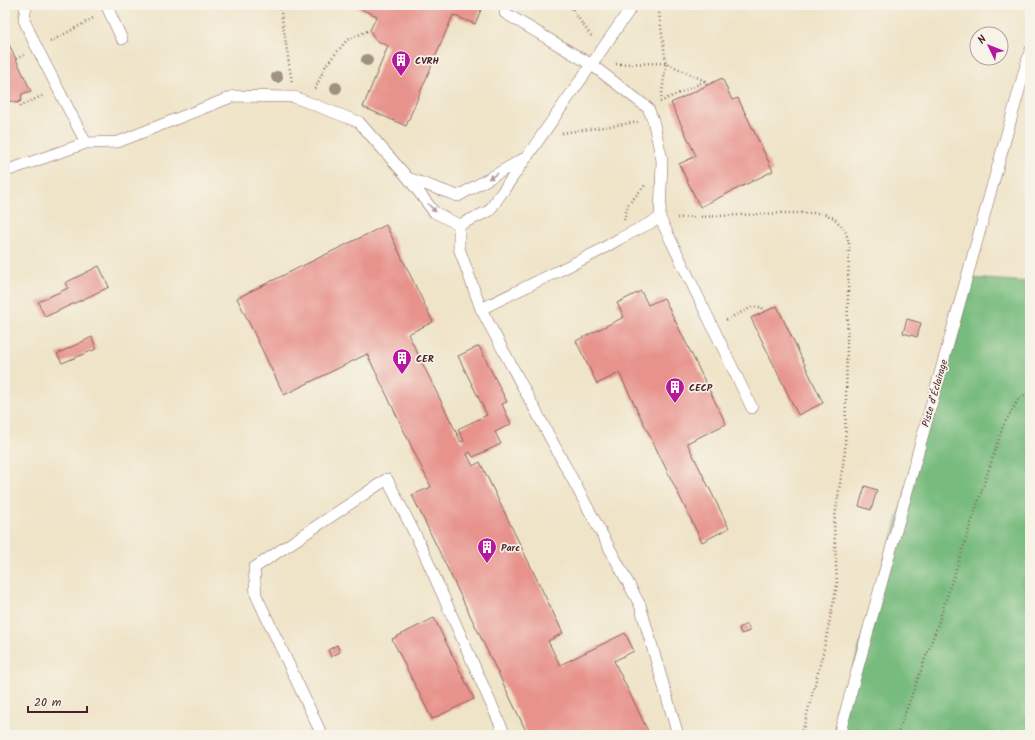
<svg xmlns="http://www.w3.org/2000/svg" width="1035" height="740" font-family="Kalam,sans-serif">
<rect width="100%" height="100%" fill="#f7f3e8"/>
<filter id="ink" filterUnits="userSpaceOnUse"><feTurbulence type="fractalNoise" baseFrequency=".025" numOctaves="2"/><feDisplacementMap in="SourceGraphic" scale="8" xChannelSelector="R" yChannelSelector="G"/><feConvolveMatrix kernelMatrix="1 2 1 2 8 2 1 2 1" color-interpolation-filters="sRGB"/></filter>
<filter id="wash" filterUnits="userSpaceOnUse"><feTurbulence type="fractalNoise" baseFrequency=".012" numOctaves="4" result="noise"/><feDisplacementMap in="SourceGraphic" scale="16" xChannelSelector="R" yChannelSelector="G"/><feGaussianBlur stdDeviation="0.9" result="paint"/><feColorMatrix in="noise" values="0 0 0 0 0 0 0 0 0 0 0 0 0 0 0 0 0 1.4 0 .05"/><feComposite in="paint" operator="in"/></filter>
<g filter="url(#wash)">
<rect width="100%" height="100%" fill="#efe4c8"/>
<!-- forest -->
<path fill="#78bb7e" stroke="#616d54" d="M970,278L1030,282V735H833Z"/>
<g id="blocks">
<!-- building -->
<path fill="#e7928b" d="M351,5H483L475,24L453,15L406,126L363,107L388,46L375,40L370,30L377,16Z
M5,36L31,91L22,94L21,101L16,103L10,101V100L5,102Z
M722,78L732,100L738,98L773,171L700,207L679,164L696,156L671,103Z
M386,225L433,322L408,334L461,442L464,441L458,429L487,415L458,356L479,346L507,402L502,404L511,424L495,432L501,444L473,457L470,452L467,454L473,466L480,462L563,633L548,641L560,665L625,633L634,651L614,661L650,735H528L412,495L431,487L367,354L284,395L237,298Z
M99,266L109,287L45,317L38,302L68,288L65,283Z
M641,291L648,305L664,298L726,424L687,443L729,528L702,542L619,373L597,384L576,341L624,317L617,303Z
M777,306L823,403L798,415L751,318Z
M907,319L921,323L917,337L903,333Z
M92,337L96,349L62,363L57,354Z
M865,486L877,490L871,510L859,506Z
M434,618L474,699L432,719L392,639Z
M747,624L750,631L741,634L739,628Z
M337,645L340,652L331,657L328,650Z"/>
</g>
</g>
<g filter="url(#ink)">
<use href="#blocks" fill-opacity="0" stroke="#846462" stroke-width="1"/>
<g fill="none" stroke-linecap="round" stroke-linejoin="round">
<defs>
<path id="lane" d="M26,5L24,20L34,42L86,143
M106,5L122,39
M505,13L592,65L648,108L653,120L662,160L660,218
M9,170L86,143L118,142L234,96L294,97L359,122L408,178L434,212L459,225L489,211L633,5
M408,178L458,196L523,159
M459,225V248L481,309L640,605L678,735
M481,309L597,252L619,239L660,218L752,408
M322,735L256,595L254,568L387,479L420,544L505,735
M839,735L1030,51"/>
</defs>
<!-- lane casing -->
<use href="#lane" stroke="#846462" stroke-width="12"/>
<!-- path -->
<path stroke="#846462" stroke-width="2.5" stroke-dasharray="1 3" stroke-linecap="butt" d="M280,5L292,83
M572,5L573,11L592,37
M658,5L666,63L661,100
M50,42L95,17
M16,59L24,55
M616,64L666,63L705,81L707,85
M315,89L326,65L347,40L370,30
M18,102L20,106L44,95
M660,102L705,81
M562,133L638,122
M677,218L782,213H822L834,218L845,230L849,243L845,451L834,523L837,585L823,653L804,726L799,735
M624,220L628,205L646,184
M726,320L752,307H762L764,312
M897,735L937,627L1003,426L1018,400L1030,391"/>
<!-- lane -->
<use href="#lane" stroke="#fff" stroke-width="11"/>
</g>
<!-- trees -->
<g fill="#9f9280">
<circle cx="367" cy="60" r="6"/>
<circle cx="277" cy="77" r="6"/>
<circle cx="336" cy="88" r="6"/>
</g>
<!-- one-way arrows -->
<defs><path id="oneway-solid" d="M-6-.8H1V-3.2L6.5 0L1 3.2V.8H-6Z"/></defs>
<g fill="#ae9aa0">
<use href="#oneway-solid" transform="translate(493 176) rotate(151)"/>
<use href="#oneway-solid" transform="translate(432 208) rotate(47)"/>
</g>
</g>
<!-- icons -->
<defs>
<symbol id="building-pin" viewBox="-11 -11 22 30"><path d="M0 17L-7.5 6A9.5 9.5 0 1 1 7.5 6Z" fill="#b5179e" stroke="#f7f3e8"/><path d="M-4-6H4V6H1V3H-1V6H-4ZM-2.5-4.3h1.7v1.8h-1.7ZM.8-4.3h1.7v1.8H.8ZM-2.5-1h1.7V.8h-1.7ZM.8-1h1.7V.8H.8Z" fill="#fff"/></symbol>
</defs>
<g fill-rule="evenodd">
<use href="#building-pin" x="390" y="49" width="22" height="30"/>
<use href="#building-pin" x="391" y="347" width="22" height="30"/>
<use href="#building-pin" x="664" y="376" width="22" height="30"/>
<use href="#building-pin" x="476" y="536" width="22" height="30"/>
</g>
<g text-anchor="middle" stroke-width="3.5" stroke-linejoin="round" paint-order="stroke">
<!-- poi labels -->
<g font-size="10" font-weight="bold" fill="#4a1f2b" stroke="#f7f3e8" text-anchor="start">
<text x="415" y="64">CVRH</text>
<text x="416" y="362">CER</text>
<text x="689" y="391">CECP</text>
<text x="501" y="551">Parc</text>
</g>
<!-- street labels -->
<g font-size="10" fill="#4a1f2b" stroke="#f7f3e8">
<text transform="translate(934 393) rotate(-74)" y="4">Piste d’Éclairage</text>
</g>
</g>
<!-- margin -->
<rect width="1035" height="740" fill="none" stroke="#f7f3e8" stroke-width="20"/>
<!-- north arrow -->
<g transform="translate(989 46) rotate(313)"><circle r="19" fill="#f7f3e8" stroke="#b29e9c"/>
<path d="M0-3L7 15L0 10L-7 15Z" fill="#b5179e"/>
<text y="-6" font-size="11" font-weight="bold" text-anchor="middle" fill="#4a1f2b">N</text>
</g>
<!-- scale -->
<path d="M28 706v6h59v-6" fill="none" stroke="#4a1f2b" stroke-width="2"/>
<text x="34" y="706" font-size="12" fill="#4a1f2b" stroke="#f7f3e8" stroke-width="3" paint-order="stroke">20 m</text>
</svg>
